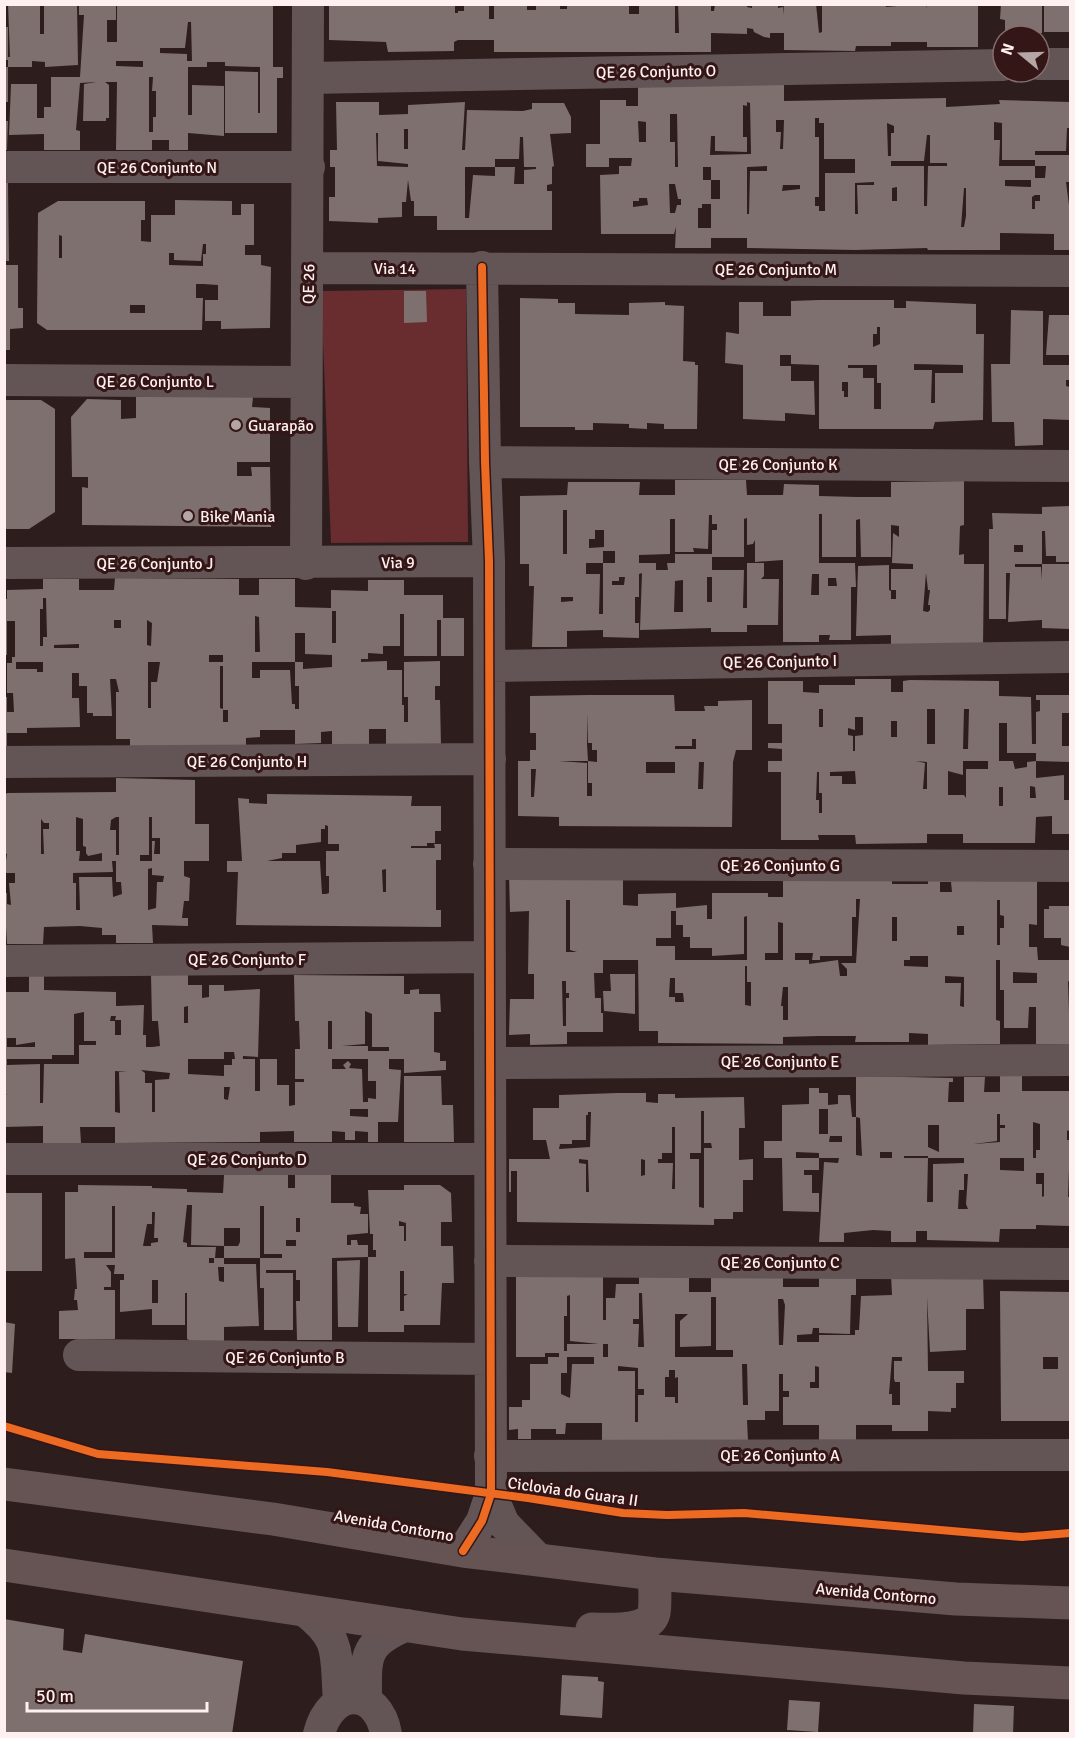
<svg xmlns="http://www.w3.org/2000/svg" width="1075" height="1738" font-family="Signika,sans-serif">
<rect width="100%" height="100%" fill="#2d1d1d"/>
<!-- green -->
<path fill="#692d2f" d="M466,289L468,542L331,543L321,291Z"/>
<!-- building -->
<path fill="#7e706f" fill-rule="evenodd" d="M8,4H40V34H44V4H77L78,65L45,67V62L32,61V67H8V60H4V27H8V57H10Z
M79,4H116V20H107V42H117V4H273V67H283V78H277V133H225V71L258,72V113H260V67L225,66V62H207V67H188V115H192V85L224,86V136L188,133V150H169V140H152V150H116L117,82H105L109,85V118H106V121H83L84,84L96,82L80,83L76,130L80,131V150H44V134L9,135L11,84H37V118H44V107H51V77H80L84,15H79ZM188,22H191L192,61H187V54L160,53V48H185ZM116,61H143V67L116,66ZM149,77H153L152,91H156V117H153V132H149Z
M334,4H455V13H458V11H464V4H489V19H494V4H527V10H536V4H560V9H567V4H629V14H639V6L644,4H671L675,6V33H679L678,4H711V11H714L715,4H747V7L752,8V4H778V8L783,7V15L784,4H816L819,33L822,32V4H886V7L920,4L926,5V8L927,4H978V47H927V42H891V46H856L855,51L784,50V33H770V38L764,37L754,32L753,29L747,28V34L711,33V52H494V40H458L454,42V51L388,52L386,42L329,40V6Z
M1001,4H1042V33L1005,34V20L1000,19Z
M1044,4H1070V32H1044Z
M4,67H8V102H4Z
M784,83V101L946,98V107L1000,104L999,100L1070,102V128H1067L1066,151H1035V155H1070V182H1066L1070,213V250H1054V234L1000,233V250H928L927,248L855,250L747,248V238H711V248H675L676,227L674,234H601L600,175L619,174V166H631L632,158H609V167H586V144H600V100H626V106H638V84ZM747,102L750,103L751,154L710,155L711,136H715V151L747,152V137H743V105L747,106ZM670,114H677L678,167H675V142H670ZM815,118H819V123H824V159H855V173H825V211H819V206H815V197H819V137H815ZM776,120H784L783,149H780L781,132H776ZM638,121L646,122V142H639ZM994,122L1002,123V160H1035V166H1046L1045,178H1035V166H999L1000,140H994ZM887,123L894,126V133H891V156H888ZM927,135H930V163H947V166H928L927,206H924V166H891V161H924ZM767,166V171H750L749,214H747V167ZM703,167H711V180H720V199H711V180H703ZM1005,180H1031V187L1005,186ZM874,182V185H857L858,214H855V183ZM669,184H675L678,199H681V205H677L675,213H670ZM783,185H800V189L782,191ZM897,187V201H892V188ZM964,188H966V216L964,227H961ZM1035,195H1040V201H1035V209H1032V197ZM639,198H647L648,205L633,207V201H639ZM702,204H711V228H698V208H702Z
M336,102H379V115L408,114V105L465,102L462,150H465L467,110L523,111L532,109V103H564L571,117V133L550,134L554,166L552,167V184L547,185V191H552V230H437V216H414V201H411L408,180L406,202H402V217L378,218V223L329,221V197H335V167H330V150H337ZM404,129H408V149H404ZM376,133H378V161L408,164V167L377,166ZM520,137H523L524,167H536V169L524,170V184H514L515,167H495V176L473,175L469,218H465V167H495V159H519Z
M4,121H8L7,150H4Z
M5,181L8,183L9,261H5Z
M175,200L232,201V215H241V204H254V245H245V255H261V265L271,267L270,328L221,329V321H205V300H218V285L203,284H196V298H203L202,330H47L37,323L38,213L58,201H145V220H141V241L151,242V215H175ZM59,235L62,236V258H59ZM203,244H206V254H203V266L169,265V253H174V260L201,261ZM130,305H145V313H130Z
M4,265H18V308H23V328L10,329V350H4Z
M404,291H426L427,322L404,323Z
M520,298L558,299V303H575V314L629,315V303L665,302V305L684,306L683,361L695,362V365H698L697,429H664V424L647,423V429L629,428V424L593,423V430H575V427H520Z
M819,300H894V308H906V301L976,304V334H984L983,420L935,422L933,429H819V365L791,364V355H780V366H791V381H814L815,415L785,413V421L743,419V365L725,363L726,332L739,334V302H763V316H791V301ZM877,327H880V344L873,347V334H877ZM914,364L963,365V373H935V403H931L932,370H914ZM848,365H877V383H881V409H874V378H863V368H848ZM842,382H848V397H844V391H842Z
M1011,310L1043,311V365H1070V380H1066V386L1070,387V420L1043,419V445L1015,446L1014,422H992L991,364H1010Z
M1049,315H1070V355H1046Z
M136,397H253L252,407L270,408V462H237V476H252L251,467H270L271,527L82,525V487L88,488V477H72L71,417L87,399L121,400V419L136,418Z
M4,400H41L55,409V512L29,529H4Z
M675,480H746L747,495H783L784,484L819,485V496L857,497H891V482L964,481V525L960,526L959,555L964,554V564H984L983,646L891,647V635L856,636L858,566L889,565V590L891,591V599H896V590H891V569H913V564L892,563L893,533L899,537V526L891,525V557H861L860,519L856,520V557H822V514H819V563H855L856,587H851V640H829L830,635H819V642H783V560L755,562V540L753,544L747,545V518L744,519V557H712V570H744L743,608H747V563H764V576L761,579H779L778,625H747V632H711V628L640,630L642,573L639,574V597H635V623H639V638L603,637V630L567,631V647H532L534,586H529V564H520V496L567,495L568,482H640L639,495H675ZM563,510H567V554H563ZM709,515H712V524H717V530H712V554H675V563H667L668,570H656V563H639V555L670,554V519H675V552H694L693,548L708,549ZM595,530H604V547L589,548V539H595ZM603,551H615V563H603ZM586,563H603V614H599L600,574H586ZM926,573L928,590H930L928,605H930V610L928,612L923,611ZM812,574H819V595H811ZM619,577H625L624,585H612V581H619ZM707,577H712V602H707ZM828,578H836L837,586H828ZM683,580V612H674L675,581ZM561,597H573V601L561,602Z
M1070,506V562H1056V556H1046L1045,531H1042V564H1015V567H1041L1042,580V564H1070V629L1042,628V620L1008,622L1010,573H1006V619H989V529H993L992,513L1042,514V507ZM1014,545H1023V552H1014Z
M115,578L239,579V595H259V579H295V607L331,608V590L368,591V580H404V595H443V618H464V656H441V620H437V656H404V614H400V646H383V654L368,653V659H361V662L387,661V670H402V705H404V722H408V697H404V662L440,661V686H435V700H440L441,745H386V729H369V746H332V731L321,732V743L295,744V730H260V737L246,738V746H130V739H116V692H119L116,679H110L112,716H93V713H87V686H79V673H72V698H79L80,727L27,728V733H7V746H4V697H7V712H14L13,693H7V663H12V657H15V621H7V655H4V599H7V590L43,589V579H79V590H114ZM43,598H46L47,637H43V646H40V609H43ZM332,611H336V643H332ZM255,616L259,617L260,652H255ZM114,620H121V628H114ZM147,620L152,623L151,646L147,645ZM295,633H305V654L332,655V667L303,669V662H295V686H299V709H295V704H292L290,670H260V678H252V662H295ZM79,644V648H54V645ZM209,655H223V662H209ZM16,662H43V672H37V669H16ZM148,662H160L157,682H151V708H148ZM220,666H223V709L220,708ZM223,710H228V722H223Z
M855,679H891V692H903V681L910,680L999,681V696L1031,697L1032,744H1036V712L1040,711V700H1036V695H1070V713H1062V746H1070V762L1036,761V753H1007V723H999V761H1013L1015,769L1027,767V762L1036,761V778L1064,775V800H1070V834H1052V816L1036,817L1035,843H963V834H927V843L856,844L855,835H818L819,840H781V772H768V761H782V749L768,748V743H782V724H768V681H803V692L819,693V685H855ZM819,709H823V727H819ZM927,709H935V744H927ZM964,709H969L968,749H963ZM855,717H863V735L855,736V751H853V736L848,735V728L855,730ZM891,721H897V737H891ZM916,761L927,762V789H923L925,763ZM963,761H988V769H966V798L964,795H948V771L963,775ZM855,771L856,784H842V776H830V772ZM817,772H819V793H822V813H819V800H816ZM1030,786L1035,787L1036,798H1030ZM999,787H1003V806H999Z
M588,695H674L675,711H705L704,706H718V701L752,700V750H736L733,762L732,827L559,826V817L518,816V761H530V750H536V733H530V696ZM588,713V743H592V750H597V762L588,761V783H592V796H587V763L559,761H588L587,744ZM692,739H696V749H675V746H692ZM646,762H675V773H646ZM699,762H704L703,789H698ZM531,769H536L534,797H531Z
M116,778L195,780V824H209V861H184V876L190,878L189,901H184L182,918H188V926L152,925L153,943H116V935H102V928L80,926L44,927L43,944H7L4,893H7V904L11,905L9,883H15V873H4L7,854L4,853V796L7,793L116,792ZM76,817L83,819V846L86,847V853L88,856L102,853V861H79L80,851H76ZM116,817H119V855H116V830H110L111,820ZM149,817H152V838H160V854H154L155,841H152V861H140V855H149ZM41,819L44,823H49V829H43L44,854H41ZM112,861H116V882H121L122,894L113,897L112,877H79L80,910H76V883H73V873L113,872ZM152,868V875L164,876L163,882H157L156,908L148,910V869Z
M267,794L412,796L411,806H441V831H435V843H427V846H411V848H435L434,844H441V860H436V910H441V927L236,925L238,872H227V861H242L238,798L249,799V803L267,804ZM325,825L328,826V844H339V851H326V876H329V893L326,894H322L320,861H267L282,858V853H296V845L321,842V829H325ZM386,869V892H383L382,870Z
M623,874V905L638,906V894L676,893V908L707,905V919H712V893H768V897H783V877L892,875V884H928V876H1037V925L1029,924V947H1037L1038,960H1070V982L1068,981L1070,1044H1036V1007H1029L1028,1028H1004V990H1000V960H996V1020L1000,1021V1044L928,1045V1034L909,1033V1042H855L856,1036H819L783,1037V1044L658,1043V1031H639L638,960H603V973H594L595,998H601V1013H603V1032H567V1044L530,1045V1034L509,1035L510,999H534V974H528L529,911L510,912L509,875ZM940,882H951L952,892H940ZM856,899H860L856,963H841L847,969V976H840L838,960L809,964V960H795V953H813L812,960H820V956H852V917H856ZM566,900H570V950L577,952H566ZM997,900H1000V915L1004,916V928H1000V945H997ZM671,911H676V925H683V937H690V948H712V956L744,954V917L747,916V960H675V946H656V938H671ZM892,917H897V941H892ZM778,922L783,923V960H765V953H778ZM957,926H964V935H957ZM910,956H928V967L904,966V960H910ZM745,966H747V982H751V1006L745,1005ZM1013,972L1037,973V983H1013ZM945,976L964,977V1007L960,1006L961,983H945ZM670,978H675V993H683L684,1002H675V997H669ZM562,981H566V993H569V998H566V1026H563ZM783,987H788V1020H783V1006H781Z
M1049,906H1070V947L1061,945V938H1044V909H1049Z
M610,974H635V1014L604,1011L603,991H611Z
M151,975H188V985H202V998L209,997V985H224V991L260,989L258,1057L243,1056V1059H255V1091H260V1059H277V1085H289V1106L295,1105V1082H304V1079H295V1049H300L299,1021H295L294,975L404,976V994H410V990L419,989V994H440L441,1012H434V1052L440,1053V1061H446V1070L404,1073V1059H389V1069L401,1070L398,1122H378V1142H368V1132L355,1131V1140H345V1132L332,1131V1142H294V1131L260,1132V1142L115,1143V1127H80L81,1143H43V1126L4,1127V1096L7,1094H4V992H29V976H44V990L116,992V1006L144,1005L143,1035H146V1047H152L160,1046L158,1021H152ZM188,1006V1023H184V1007ZM365,1011L372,1014V1047H389V1051H368V1046H342L365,1044ZM84,1012V1041H96V1045H79V1064H44L43,1103H40V1064L7,1065V1059H52V1055H74V1014ZM111,1016H116L115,1020H121V1035H115V1021H110ZM328,1021H332V1049H328ZM7,1038H16V1045L35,1042V1047H7ZM224,1052H234L235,1059H232V1065H224V1076L188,1074V1059H224ZM332,1059H368V1081H376V1099L368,1098V1102H363L362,1069L349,1068L351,1064L348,1061L343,1065L346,1069H332ZM141,1070L170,1073L169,1079L155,1080V1112H152V1083H145V1073ZM115,1071L127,1072H119L120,1113L115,1112ZM224,1087H230L228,1100L224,1099ZM350,1109H368V1117L350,1116Z
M1000,1075H1022V1091H1070V1130L1067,1131V1140H1070L1068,1197H1070V1226L1036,1225V1229H1000L999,1242L927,1240V1231H916V1242H891V1231L873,1230L844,1233V1242H819L824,1162L838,1163L839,1158H819V1170H804V1175H812V1193H819V1212L783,1211L782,1158H764V1141H782V1105L809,1104V1088H819V1093H828V1105L838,1104V1095H850L852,1117H856V1076L953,1078V1082H949L948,1102H964V1077H985L984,1092H1000ZM819,1109H828V1134H819ZM997,1114H1000V1125H1005V1128H1000V1142L974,1144L997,1141ZM856,1117L860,1118L862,1156L856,1155ZM1033,1122L1040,1124V1150H1036V1158H1033ZM928,1125H939V1152L928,1147ZM830,1136H842V1142H829ZM796,1152L819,1153V1158H796ZM880,1152H892V1158H880ZM904,1156H928V1158H904ZM928,1158H964V1163L933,1164V1202H927ZM1000,1158H1024V1171L1000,1170ZM1036,1173H1044V1196L1042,1197V1184H1036ZM964,1174H968L966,1204L968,1209H958L959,1190H964Z
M404,1076H441L442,1105H453L454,1142H404Z
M617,1093H646V1102L658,1103V1094H675V1098L744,1097L745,1128H739V1160L753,1159V1180H743V1212H733V1219H714V1225L517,1222V1171H511V1192H509V1159H550L546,1140H533V1108H559V1095ZM701,1111H704V1143H711L712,1148H704V1208L699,1207V1159H690V1153H701ZM588,1112H591L590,1147L559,1149L560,1144H572V1140H586V1115H588ZM672,1127H675V1189H672L673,1163H658V1159H662V1153H672ZM579,1159L588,1160L589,1192H586V1164L579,1163ZM641,1159L645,1160V1175L641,1176Z
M224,1175H288V1188H295V1175H331V1203H354V1206L361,1207L360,1214H368V1233L347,1235V1245H351V1240H357L358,1245H368V1257L332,1258V1340H297L296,1301H300V1280H296V1270H266V1273H293V1330H264V1288H260V1258H282V1254H264V1206H260V1258H224V1246H238L240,1242V1228H224V1246L191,1245L192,1205H187L183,1242L187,1243V1247H216L215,1258H209V1263H214V1258H224V1264H256L259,1326L224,1327V1341H191L187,1339V1293H185V1325H152V1309L120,1312V1280H124V1274H114L115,1265H106L111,1272V1287H104V1290H115V1339H59V1311L78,1310L77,1300H74L75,1289H77L75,1258L65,1259V1192H78V1185L152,1186V1188L187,1189V1192L223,1193ZM112,1206H115V1258H84V1252H112ZM152,1212H155L154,1238H158V1242L151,1243V1246H143L147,1224H152ZM296,1218H300V1232H296ZM286,1240H296V1246H286ZM218,1267H224V1282L219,1281ZM152,1280H158V1303H152Z
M404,1185H440L451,1193L452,1222H441V1246H453L454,1283H442L440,1325H404V1332H368V1257H376V1250H373V1234H370L368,1190H404ZM399,1221L406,1223V1241H404V1226H399ZM400,1271H404V1294H408L404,1296V1311H400Z
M4,1193H42V1271H4Z
M360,1260L358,1327H338L337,1261Z
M819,1273H856V1295H851L850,1334L819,1333V1328H813L812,1334L797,1335V1342H819V1335H855V1330H859L861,1296L892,1295L891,1275H983L984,1309H966V1350L930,1352L927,1297L928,1371H964V1383H956V1408H951V1412L928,1411V1431H892V1425H856V1441H819V1425H783V1397H789V1391H783V1374H779V1411H765V1420H747L748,1441H602V1423H566L565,1434H556V1429H531V1439H518V1429L509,1430V1407H522V1400H530V1364H548V1357H559V1353H545V1357H516V1275L603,1274V1320H606V1298H615L616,1284H639V1274L689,1276V1292H711V1275L783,1274V1287H819ZM639,1293H642L644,1347H638L639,1324H633V1319H639ZM570,1295V1341L599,1344H567V1351H564V1316H567V1296ZM711,1297H716V1350H733V1357H675V1314H688L680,1321V1347L711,1346ZM778,1299H783L785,1305L783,1345H779ZM603,1344H608V1357H603ZM567,1357H594V1364H572L570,1398L561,1394V1373H567ZM892,1357H902V1361H894V1379L895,1382H900V1405H892V1394H889ZM742,1364H747L748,1405H743ZM618,1366L638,1368V1389H644V1395H638V1422H635V1371H618ZM815,1366L819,1367V1388H810V1382H815ZM669,1370H675V1378L678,1377V1403H675V1397H665V1377H669Z
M1000,1291L1070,1292V1421H1001ZM1043,1357H1058V1369H1043Z
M4,1322L15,1324L12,1373L4,1372Z
M4,1619L64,1629L63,1650L82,1653L85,1634L243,1661L232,1734H4Z
M562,1675L598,1677V1681L604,1682L602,1718L560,1715Z
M789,1700L820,1702L818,1732L787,1730Z
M974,1704L1014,1706L1013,1734H973Z"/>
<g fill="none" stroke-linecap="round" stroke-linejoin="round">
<!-- minor -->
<path stroke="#635555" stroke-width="32" d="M1039,64H1070
M308,78L1003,65
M4,167H309
M308,268L1070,271
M4,380L306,382
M485,462L1070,466
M4,563L489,561
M306,564L308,4
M490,666L1070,657
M4,762L490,759
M489,864L1070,866
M4,961L490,957
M490,1063L1070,1060
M4,1159H490
M490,1261L1070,1264
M79,1355L490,1359
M490,1456L1070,1455
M491,1494L504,1524L537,1558
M463,1551L482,1521L491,1494L489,561L485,462L482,267
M305,1611C343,1640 335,1655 339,1700
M366,1701C366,1657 362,1644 407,1625
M319,1734C331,1686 378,1687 386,1734"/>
<!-- major -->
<path stroke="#665454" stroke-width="33" d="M4,1484L273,1519L463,1551L655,1574L956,1599L1070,1603
M4,1565L462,1634L964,1678L1070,1683
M592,1629C607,1629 649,1633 654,1613C656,1602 654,1586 655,1574"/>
<defs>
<path id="cycleway" d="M4,1426L98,1454L327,1472L528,1498L623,1513L667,1515L744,1513L1022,1537L1070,1533
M463,1551L482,1521L491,1494L489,561L485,462L482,267"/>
</defs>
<!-- cycleway casing -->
<use href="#cycleway" stroke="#341617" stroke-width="11"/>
<!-- cycleway -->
<use href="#cycleway" stroke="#ed6a23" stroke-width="8"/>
</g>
<!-- markers -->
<g fill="#b5a6a6" stroke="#341617" stroke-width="2">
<circle cx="236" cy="425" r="6"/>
<circle cx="188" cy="516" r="6"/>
</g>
<g text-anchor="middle" stroke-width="6" stroke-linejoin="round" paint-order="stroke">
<!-- street labels -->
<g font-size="16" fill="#fef0f0" stroke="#341617">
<text transform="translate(656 71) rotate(-1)" y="6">QE 26 Conjunto O</text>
<text x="157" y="173">QE 26 Conjunto N</text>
<text x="395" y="274">Via 14</text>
<text x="776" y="275">QE 26 Conjunto M</text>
<text transform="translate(308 284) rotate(-89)" y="6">QE 26</text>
<text x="155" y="387">QE 26 Conjunto L</text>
<text x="778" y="470">QE 26 Conjunto K</text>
<text transform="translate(398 562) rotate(-1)" y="6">Via 9</text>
<text x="155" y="569">QE 26 Conjunto J</text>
<text transform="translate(780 661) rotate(-1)" y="6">QE 26 Conjunto I</text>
<text x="247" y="767">QE 26 Conjunto H</text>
<text x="780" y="871">QE 26 Conjunto G</text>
<text x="247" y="965">QE 26 Conjunto F</text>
<text x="780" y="1067">QE 26 Conjunto E</text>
<text x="247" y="1165">QE 26 Conjunto D</text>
<text x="780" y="1268">QE 26 Conjunto C</text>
<text x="285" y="1363">QE 26 Conjunto B</text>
<text x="780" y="1461">QE 26 Conjunto A</text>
<text transform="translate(573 1491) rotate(8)" y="6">Ciclovia do Guara II</text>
<text transform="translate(394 1525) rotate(10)" y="6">Avenida Contorno</text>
<text transform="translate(876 1593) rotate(5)" y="6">Avenida Contorno</text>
</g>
<!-- poi labels -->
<g font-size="16" fill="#fef0f0" stroke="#341617" text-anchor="start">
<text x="248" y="431">Guarapão</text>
<text x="200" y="522">Bike Mania</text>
</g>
</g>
<!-- border -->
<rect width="1075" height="1738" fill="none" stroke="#fef0f0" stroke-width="12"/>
<!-- north arrow -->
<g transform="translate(1021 54) rotate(289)"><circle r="28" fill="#341617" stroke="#856d6e" stroke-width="1.5"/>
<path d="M0-4.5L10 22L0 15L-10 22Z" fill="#b5a6a6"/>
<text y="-9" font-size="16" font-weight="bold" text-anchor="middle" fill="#fef0f0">N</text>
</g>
<!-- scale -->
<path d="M27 1702v9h180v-9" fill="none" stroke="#fef0f0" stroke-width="3"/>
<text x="36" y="1702" font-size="18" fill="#fef0f0" stroke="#341617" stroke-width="4.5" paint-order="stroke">50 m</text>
</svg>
